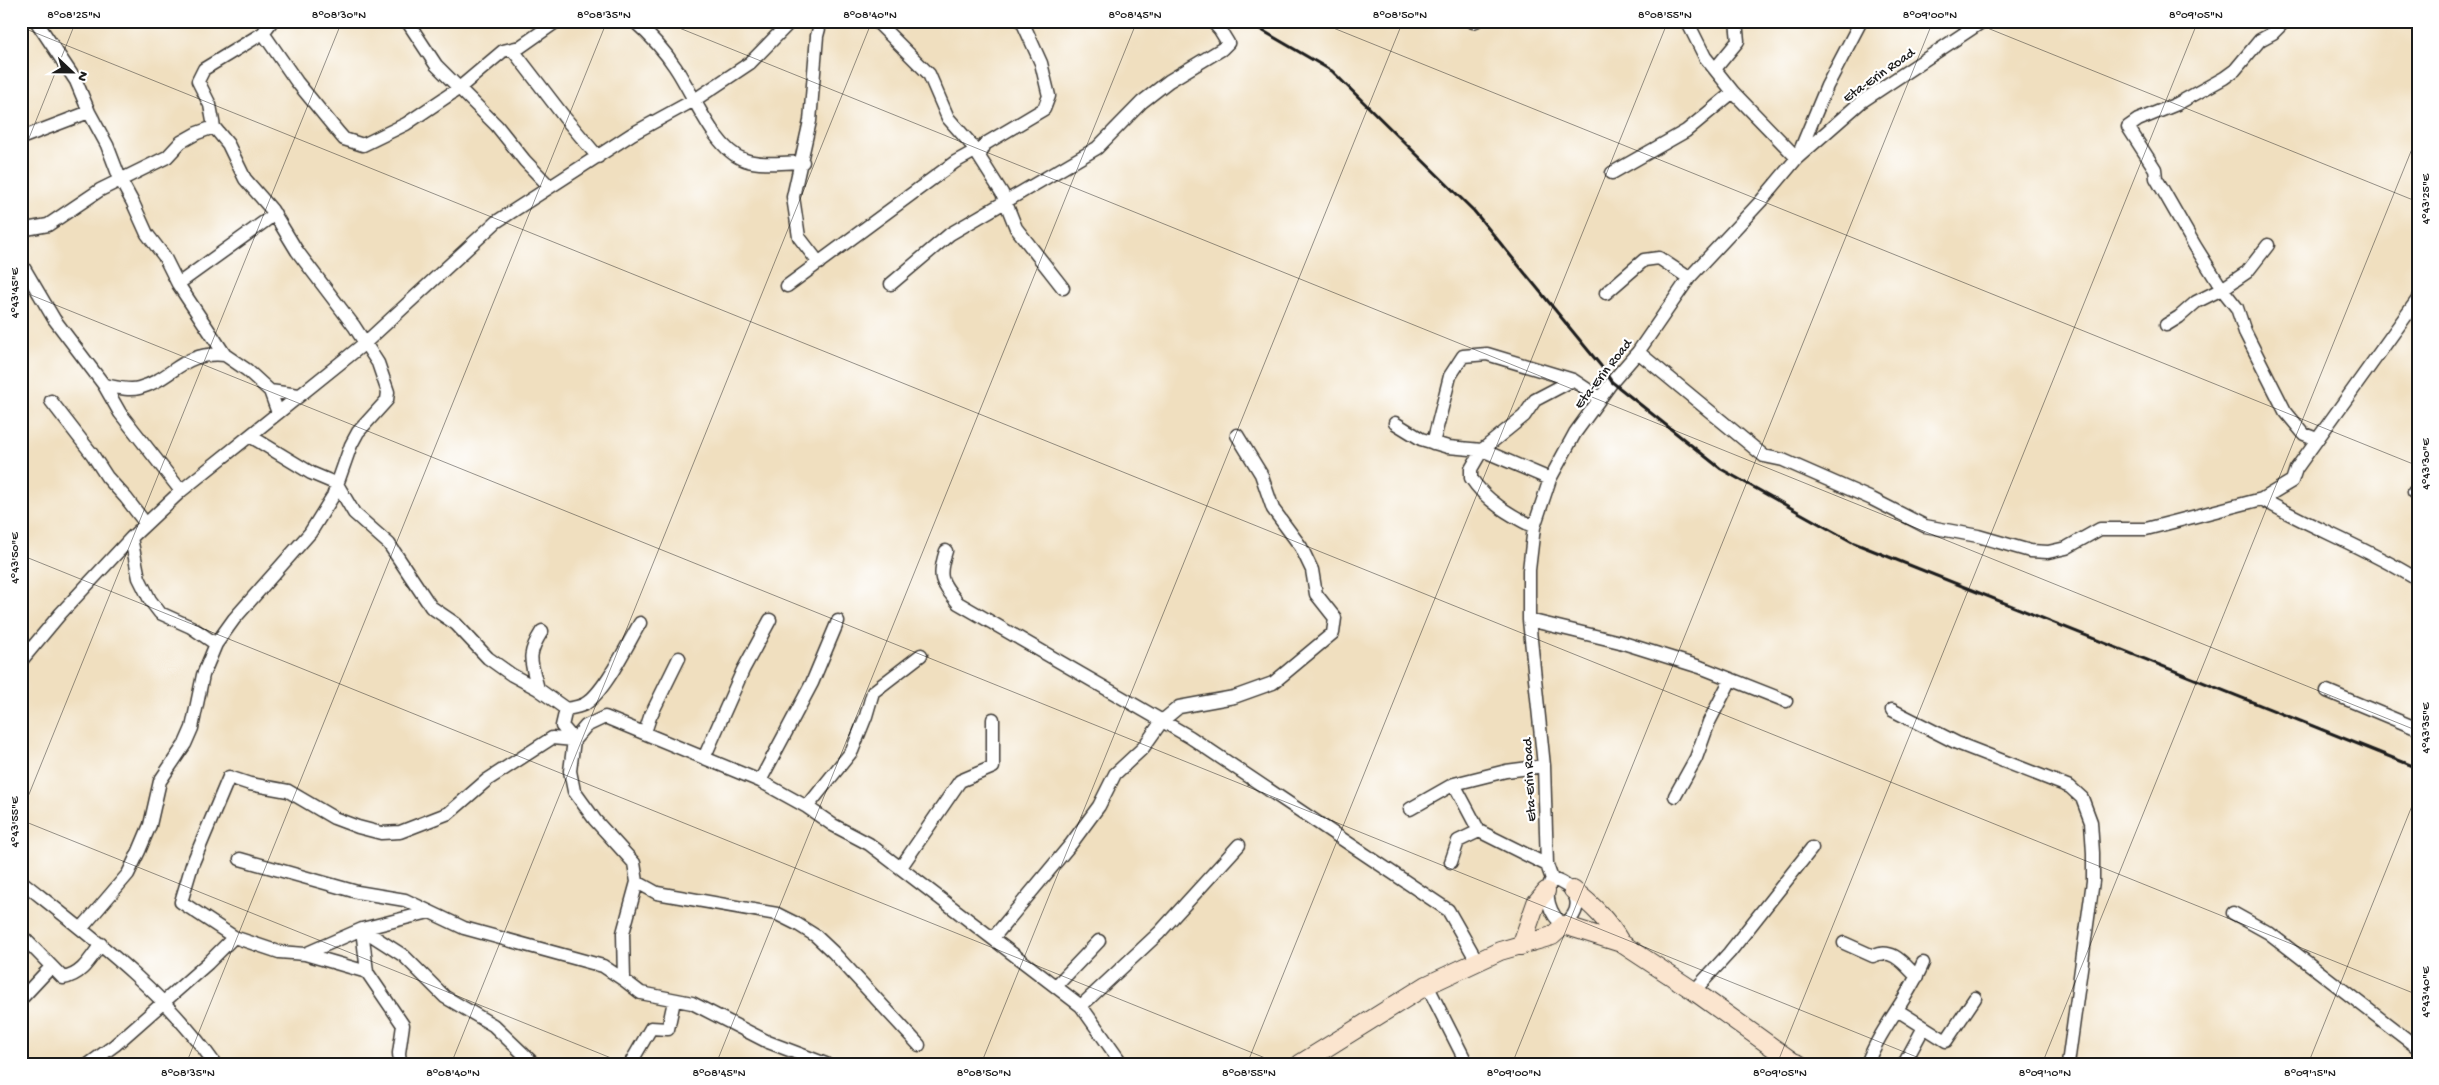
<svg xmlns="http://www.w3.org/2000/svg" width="2439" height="1085" font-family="'Gochi Hand',sans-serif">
<rect width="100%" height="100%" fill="#fff"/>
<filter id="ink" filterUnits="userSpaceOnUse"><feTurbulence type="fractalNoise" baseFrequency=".02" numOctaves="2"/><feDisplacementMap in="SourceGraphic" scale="10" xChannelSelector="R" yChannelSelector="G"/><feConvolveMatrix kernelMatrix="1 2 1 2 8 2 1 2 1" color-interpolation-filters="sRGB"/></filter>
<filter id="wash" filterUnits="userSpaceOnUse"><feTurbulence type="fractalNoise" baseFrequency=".0096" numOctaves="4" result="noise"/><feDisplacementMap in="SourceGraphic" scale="20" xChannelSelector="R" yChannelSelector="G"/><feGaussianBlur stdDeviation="1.12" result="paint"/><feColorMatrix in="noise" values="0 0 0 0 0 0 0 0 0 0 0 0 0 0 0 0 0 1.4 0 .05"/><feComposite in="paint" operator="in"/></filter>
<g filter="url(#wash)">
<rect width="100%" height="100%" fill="#f0dfbf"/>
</g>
<g filter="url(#ink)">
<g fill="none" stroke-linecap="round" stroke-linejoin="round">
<defs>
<path id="street" d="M36,21L76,81L89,112L107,145L120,179L133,203L147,234L164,256L178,284L225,355L247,370L270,391L278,413
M407,21L436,65L497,126L525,161L550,187
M634,21C650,35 664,50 675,67C693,93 714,150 745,160C763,166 784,162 803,162
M876,21L929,74L948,118L971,144L1002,193L1016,228L1063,288
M1687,21L1705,57L1733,92L1797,158L1827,86L1861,21
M2285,21L2273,33L2260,40L2235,70L2224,78L2177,104L2138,120L2128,127L2155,169L2156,178L2195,246L2222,289L2237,308L2245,332L2285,411L2304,434L2317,439
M1473,22L1476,21
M263,33L297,82L338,132L344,139L363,145L406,124L458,89L503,51L520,47L557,21
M512,49L565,118L598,157
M1715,69L1738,41L1736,21
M21,138L89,112
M979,157L985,144L1044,109L1049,96L1041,63L1022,21
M1612,173L1686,131L1733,92
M21,232L26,229L48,225L100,190L167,157L181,142L197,133L214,127
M21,263L54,319L104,385L120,413L181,491
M819,263L799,237L793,197L810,121L817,36L821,21
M178,284L275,214
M891,284L950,234L1097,148L1142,102L1169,81L1222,49L1228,43L1220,30L1212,21
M787,286L955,162L975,151
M1606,293L1644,260L1659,258L1689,278
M2166,325L2179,317L2196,302L2222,289L2247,272L2268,245
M1638,352L1764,456L1783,460L1872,499L1925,526L1978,536L2030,551L2048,552L2066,548L2100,529H2146L2262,499L2292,481L2296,469L2418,299
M104,385C115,387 129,391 139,388C175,378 181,351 225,355
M270,391L299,395
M51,401L92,454L107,477L126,498L146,524
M1395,423L1421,439L1448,447L1482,450L1550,479
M250,436L311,473L337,484L354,513L389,544L431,607L456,624L488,658L512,675L538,689L566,709
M1433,443L1450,376L1463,356L1487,354L1573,380L1600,398
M2414,492L2418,493
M2262,499C2313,529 2368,548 2418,580
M1534,527C1510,515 1486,501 1471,478V469L1482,450L1524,416L1535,400L1573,380
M131,538L139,578L150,600L160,613L191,627L216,644
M946,551C937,578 941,582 958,603L1190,737L1448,910L1477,961
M1529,620L1620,642L1700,667L1786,701
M640,623C628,643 605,692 585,704C579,707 572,708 566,709L562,726L574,740L570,771L574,791L595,820L634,863L637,882L623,933L624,980L641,993L692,1003L768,1042L826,1064
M21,661L61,613L131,538L181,491L365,343L496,222L632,134L696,99L750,63L791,21
M538,689C531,661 526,656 542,631
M2327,691L2418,729
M1892,710L1957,743L2070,787L2082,798L2091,822L2093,853V881L2068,1064
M645,732L650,717L679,658
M704,758L743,670L770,620
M760,781L812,683L838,621
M1454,784L1479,831L1547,865
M1675,796L1696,758L1709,722L1731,679
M807,807L852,751L866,716L873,692L921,655
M1410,809L1454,784L1506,771L1544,766
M240,859L357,892L405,900L464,928L603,966L624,980
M1451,862L1458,841L1479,831
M901,867L960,781L993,767V719
M1552,879L1547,865L1544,766L1529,620V570L1534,527L1550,479L1575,433L1612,382L1638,352L1689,278L1761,201L1797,158L1861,102L1983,21
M1552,879C1576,886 1587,907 1564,925C1549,915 1543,894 1552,879Z
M21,881C90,936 163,990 215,1064
M637,882L657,893L777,914L797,924L816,936L833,952L919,1045
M429,912L362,929L305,954L279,952L234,937L181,902L192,865L229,777L250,784L288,791L334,818L358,827L381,833L400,832L449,813L487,780L552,738L574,740L586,726L605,717L760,781L807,807L833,825L869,844L1081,1006L1122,1064
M2233,913L2269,933L2418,1048
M81,929L128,874L139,851L150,825L160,781L185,744L192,728L203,675L216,644L234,619L310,533L333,496L351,445L358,432L387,400L388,392L378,363L354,326L297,251L272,210L245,179L228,144L214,127L210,105L198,81L204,69L263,33L272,21
M21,935L63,978C82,975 90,959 101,944
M993,938L1071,844L1099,806L1115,774L1143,748L1162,721L1179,707L1234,697L1273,683L1333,633L1335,618L1316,594L1312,570L1301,547L1273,509L1261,474L1237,435
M1844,943L1873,956C1893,947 1904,964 1917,977
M305,954L367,972L403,1025L399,1053L400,1064
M367,972L362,929L404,956L445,997L493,1025L534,1064
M1427,985L1467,1064
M1056,986L1099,941
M1694,991L1729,953L1812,848
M21,999L51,967
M1081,1006L1159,933L1239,845
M1897,1010L1946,1041L1975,998
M89,1064L115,1045L208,963L234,937
M630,1064L651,1028L668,1029L674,1001
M1867,1064C1881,1027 1908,999 1923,963
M1904,1064L1924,1027"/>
<path id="secondary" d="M1573,890C1594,906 1608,921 1621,943
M1521,946L1536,903L1546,891
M1300,1064L1427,985L1500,951L1552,936L1564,925L1621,943L1694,991L1793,1062L1799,1064"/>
</defs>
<!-- street casing -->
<use href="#street" stroke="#3c3934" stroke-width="15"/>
<!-- secondary casing -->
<use href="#secondary" stroke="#3c3934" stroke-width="20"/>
<!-- street -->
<use href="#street" stroke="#fff" stroke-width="12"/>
<!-- secondary -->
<use href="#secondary" stroke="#fbe5cf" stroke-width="18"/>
<!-- rail -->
<path stroke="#1c1c1c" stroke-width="3" d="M1246,21L1332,71L1474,211L1601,366L1612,382L1721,469L1854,543L2418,768"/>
</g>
</g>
<!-- ticks -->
<path fill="none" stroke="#1c1c1c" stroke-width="1" stroke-opacity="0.45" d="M662,21L2418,731M1316,21L2418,466M1970,21L2418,202M21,27L2418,995M21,158L76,21M21,291L1934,1064M21,555L1280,1064M21,814L342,21M21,820L626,1064M186,1064L607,21M451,1064L872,21M716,1064L1137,21M981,1064L1403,21M1247,1064L1668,21M1512,1064L1933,21M1777,1064L2198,21M2042,1064L2418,134M2308,1064L2418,791"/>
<g text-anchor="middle" stroke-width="4.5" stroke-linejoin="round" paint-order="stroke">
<!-- street labels -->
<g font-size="14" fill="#1c1c1c" stroke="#fff">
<text transform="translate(1878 74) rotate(-35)" y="5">Eta-Erin Road</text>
<text transform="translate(1602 373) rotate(-52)" y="5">Eta-Erin Road</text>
<text transform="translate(1528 780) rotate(-93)" y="5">Eta-Erin Road</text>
</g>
</g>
<!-- margin -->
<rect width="2439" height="1085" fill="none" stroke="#fff" stroke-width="55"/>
<!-- north arrow -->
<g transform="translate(72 72) rotate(112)" stroke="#ffffff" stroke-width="4" paint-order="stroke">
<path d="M0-4L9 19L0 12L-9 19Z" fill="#1c1c1c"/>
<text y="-8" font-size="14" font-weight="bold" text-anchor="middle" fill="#1c1c1c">N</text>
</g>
<rect x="28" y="28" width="2384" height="1030" fill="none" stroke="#1c1c1c" stroke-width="2"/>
<g font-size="12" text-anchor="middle" fill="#1c1c1c">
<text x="74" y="18">8°08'25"N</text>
<text x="339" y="18">8°08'30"N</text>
<text x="604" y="18">8°08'35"N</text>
<text x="870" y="18">8°08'40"N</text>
<text x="1135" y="18">8°08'45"N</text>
<text x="1400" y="18">8°08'50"N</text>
<text x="1665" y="18">8°08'55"N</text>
<text x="1930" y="18">8°09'00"N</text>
<text x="2196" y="18">8°09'05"N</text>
<text transform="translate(2425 199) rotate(-90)" y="4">4°43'25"E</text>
<text transform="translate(14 293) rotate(-90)" y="4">4°43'45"E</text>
<text transform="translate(2425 464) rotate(-90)" y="4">4°43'30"E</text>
<text transform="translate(14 558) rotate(-90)" y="4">4°43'50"E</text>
<text transform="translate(2425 728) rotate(-90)" y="4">4°43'35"E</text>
<text transform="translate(14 822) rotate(-90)" y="4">4°43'55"E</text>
<text transform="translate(2425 992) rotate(-90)" y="4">4°43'40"E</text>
<text x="188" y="1076">8°08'35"N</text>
<text x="453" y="1076">8°08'40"N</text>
<text x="719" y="1076">8°08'45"N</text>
<text x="984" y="1076">8°08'50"N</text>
<text x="1249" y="1076">8°08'55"N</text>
<text x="1514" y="1076">8°09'00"N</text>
<text x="1780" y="1076">8°09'05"N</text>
<text x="2045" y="1076">8°09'10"N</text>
<text x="2310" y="1076">8°09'15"N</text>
</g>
</svg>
